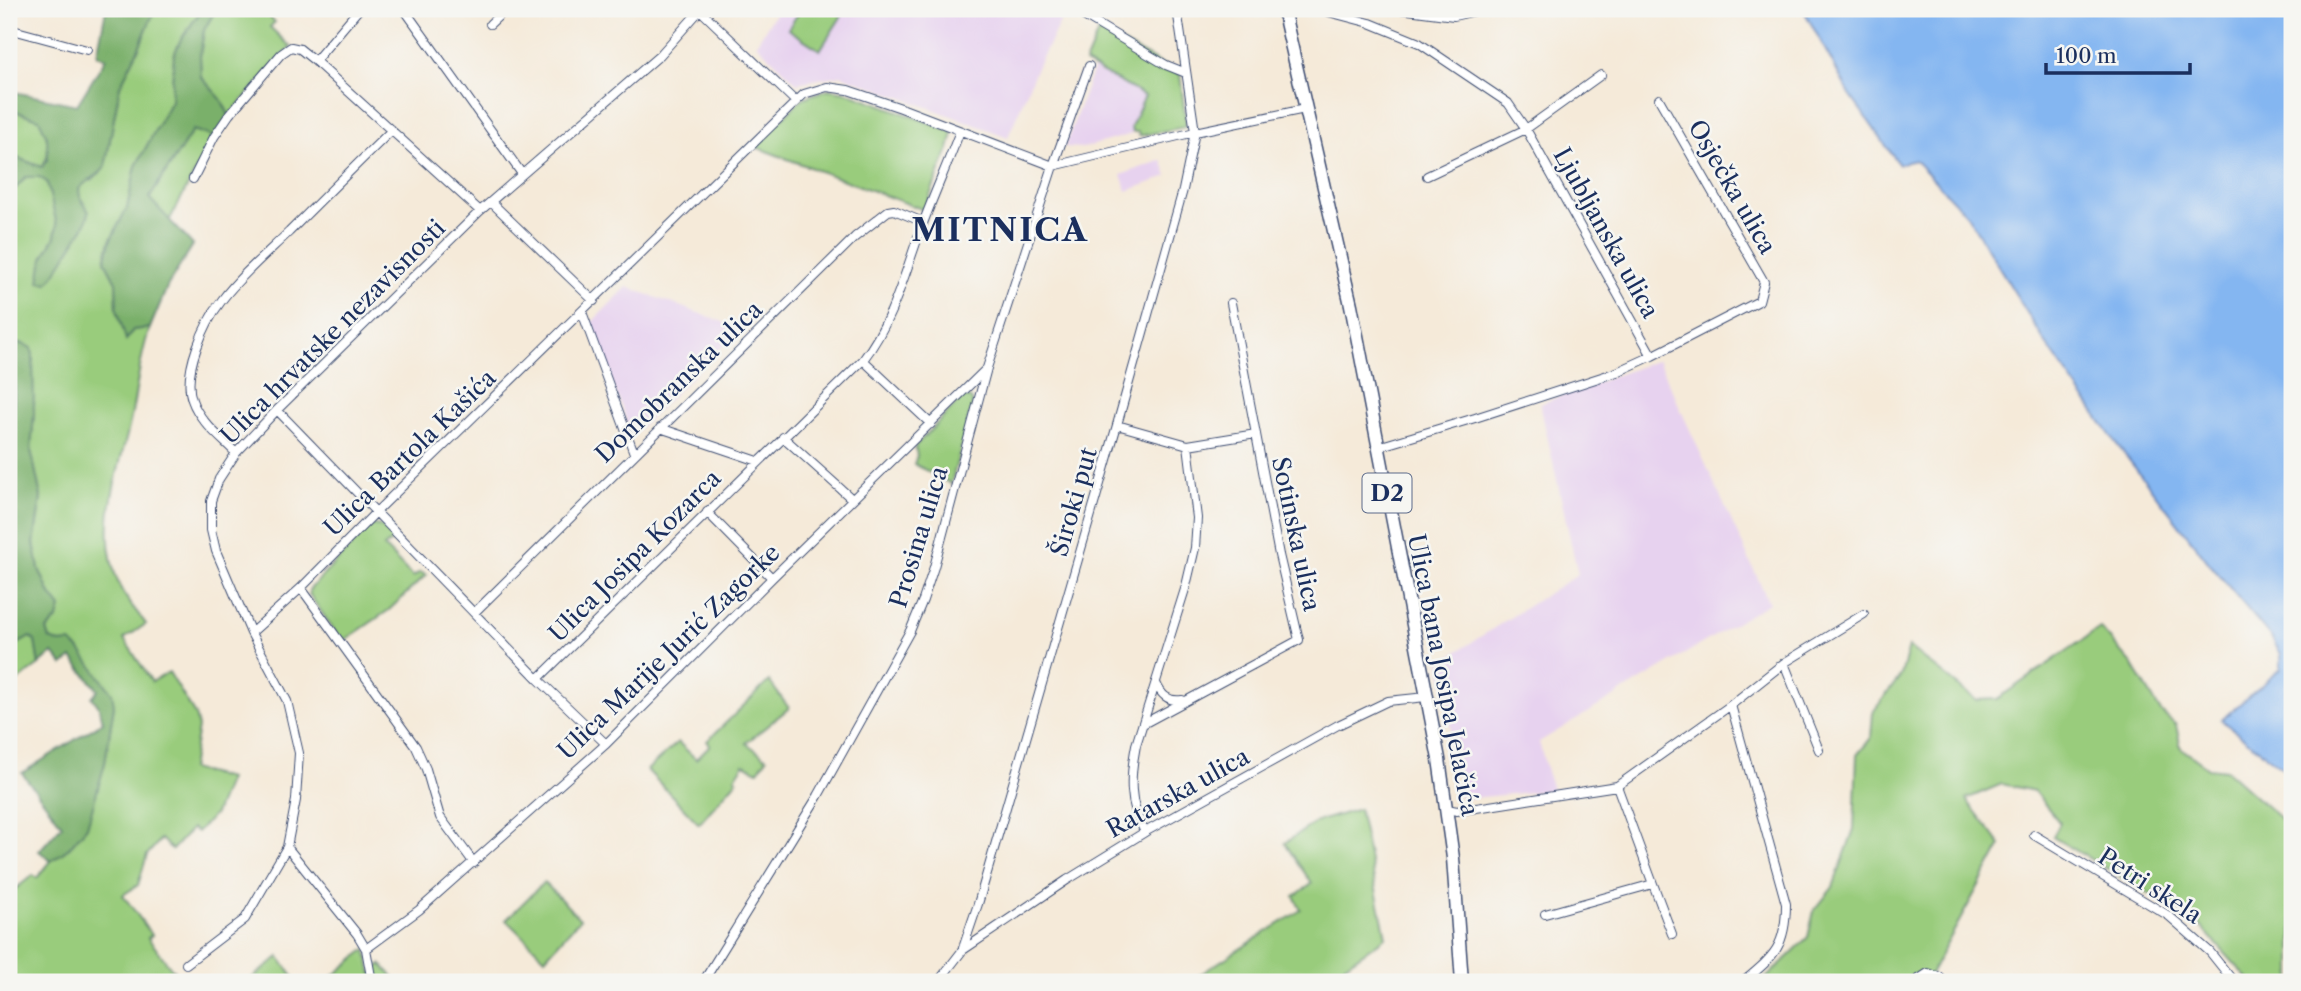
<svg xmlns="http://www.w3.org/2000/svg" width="2301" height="991" font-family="'Libre Caslon Text',serif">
<rect width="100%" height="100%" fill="#f6f6f2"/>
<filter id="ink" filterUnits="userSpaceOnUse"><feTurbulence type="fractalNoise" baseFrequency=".0143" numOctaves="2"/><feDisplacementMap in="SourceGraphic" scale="14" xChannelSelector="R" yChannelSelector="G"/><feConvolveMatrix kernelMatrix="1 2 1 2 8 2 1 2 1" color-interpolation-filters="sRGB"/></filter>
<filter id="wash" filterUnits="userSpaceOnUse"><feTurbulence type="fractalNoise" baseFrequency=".00686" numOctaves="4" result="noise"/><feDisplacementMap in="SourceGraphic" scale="28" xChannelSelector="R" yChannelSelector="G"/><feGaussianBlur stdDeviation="1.57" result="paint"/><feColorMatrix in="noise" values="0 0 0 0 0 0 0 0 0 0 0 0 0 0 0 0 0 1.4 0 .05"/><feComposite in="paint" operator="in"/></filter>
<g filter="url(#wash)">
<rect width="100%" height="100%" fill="#f5ead9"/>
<!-- built -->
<path fill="#e7d2ef" d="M778,9H1049L1063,17L1037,67L1008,137L841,75L797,83L756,44Z
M1094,67L1145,96L1131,127L1132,134L1083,148L1065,147Z
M1162,160L1168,176L1127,191L1121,175Z
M627,287L745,330L734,335L632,436L591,323Z
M1658,360L1769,603L1539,742L1552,790L1461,799L1441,662L1578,574L1540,404Z"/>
<!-- green -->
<path fill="#99cc7b" stroke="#5a7e6c" stroke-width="2" d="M155,9H202L180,41L174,55L171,101L136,166L127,208L110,241L105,261L116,282L117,310L127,339L133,330L150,328C138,361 137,394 129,427C116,481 95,535 121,589C127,601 138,613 146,624L124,639L152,682L169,672L195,715L198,727L191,769L229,779L215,814L197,832L192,828L172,850L161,839L147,855L138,885L123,895L152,935L148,938L182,982H18L9,969V894L33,875L37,878L51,861L69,848L96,793L105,763L114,705L70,642L60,643L50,639L47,630L58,618L61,608L49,592L39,569L34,543L41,497L31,450L34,414L9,344V191L16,188L26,177H40L47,182L57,225L55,237L43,258L48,282L85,225L89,212L80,197L79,189L85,182L92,180L105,167L120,86L138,50Z
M216,9H262L275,22L270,27L291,47L229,115L221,99L201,77L200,55L204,30Z
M801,9H846L820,50L788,29Z
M1099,30L1180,74L1186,124L1184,127L1139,136L1138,132H1132L1131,127L1145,96L1085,63Z
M828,89L847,92L946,129L953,133L949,149L924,210L753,146L803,98Z
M9,109L39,119C48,135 53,152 42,167L9,155Z
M193,130L214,137L169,221L149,199Z
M964,396L971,399L973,403L951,484L914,464L917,456L915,446Z
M374,525C380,525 395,530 392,540C390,543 387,545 384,547L413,577L420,572L426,575L389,610L342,642L309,594V590L369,527Z
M2100,628L2132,664L2161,712L2176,725L2181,748L2208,768L2226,770L2283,821L2292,825V982H2251L2196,921L2053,837L2060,823L2034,791L2002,784L1966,799L2001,845L1926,982H1762L1808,937L1814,911L1833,887L1854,829L1857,755L1871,738L1873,712L1901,675L1909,647L1976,700L1997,699Z
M30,637L35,641L39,665L9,687V649Z
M769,681L789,708L746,743L767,758L758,771L744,764L735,778L737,780L699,824L647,770L678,742L696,759L710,745L707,741Z
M1359,809L1386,937L1344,966L1332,982H1198L1195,978L1210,968L1301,910L1294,896L1312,884L1285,843L1316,822Z
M544,882L580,919L545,958L506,920Z
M366,949L372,974L381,964L398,982H326Z
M279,957L297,982H247Z"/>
<!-- forest -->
<path fill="#7ab06b" stroke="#4a7064" stroke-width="2" d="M106,9H155L138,50L120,86L105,167C98,178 87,179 79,189L80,197L89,212L85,225L53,277L48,283L39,282L43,258L55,237L57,225L47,182L39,177H26L16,188L9,191V155L42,167L48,159L47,137L39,119L9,109V91L77,105L106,58L97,55Z
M202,9H216L204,30L200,55L201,77L221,99L229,115L214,137L193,130L149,198L193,245L168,285L150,328L133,330L126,340L117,309L116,282L105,261L110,241L127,208L136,166L171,101L174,55L180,41Z
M21,343L31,348L33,354L34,414L31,450L41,497L34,543L39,569L49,592L61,608L58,618L47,630L50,639L60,643L70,642L79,649L112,693L114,705L105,763L87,827L69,848L51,861L39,851L62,825L22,773L103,722L99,707L92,697L98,690L72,658L63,665L53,653L39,665L35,641L30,637L9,649V604L12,603L9,562V465L15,382L9,371V344Z"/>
<!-- water -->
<path fill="#84b6f1" stroke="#5072a8" stroke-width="2" d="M1803,9H2292V775L2221,720L2281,669V654L2271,637L2209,563L2115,442L2045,342L1967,215L1915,160L1899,164L1850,95Z"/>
</g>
<g filter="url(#ink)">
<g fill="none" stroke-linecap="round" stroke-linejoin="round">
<defs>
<path id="minor" d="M404,9L522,174
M1072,9L1166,65L1186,73
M1317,9L1370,23L1419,43L1508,103L1526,129L1652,356
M1400,9L1454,16L1484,9
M700,10L795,101
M490,24L506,9
M9,29L87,50
M315,61L359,9
M1427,176L1526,129L1601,75
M193,179L214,137L229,115L281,54L291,47L300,49L315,61L480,211
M491,202L594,301
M582,312L634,453
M863,360L931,424
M277,410L538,679L606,744
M1117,425L1188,445L1256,434
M660,428L758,461
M783,437L852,499
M1378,447L1475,418L1617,372L1652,356L1759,301L1764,282L1659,99
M236,453C221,438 199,421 192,400C182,372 205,322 222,300C241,275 266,254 289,232C323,198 357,164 392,130
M707,512L772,578
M301,588L416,747L426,769L440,817L474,863
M474,613L855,237L888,211L894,210L923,222
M251,633L301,588L376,512L804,94L827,87L848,90L901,108L1053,166L1195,132L1177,9
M1784,663L1819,750
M538,679L863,360C893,321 905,272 922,226C934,194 948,163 960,131
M1156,683C1161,695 1168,702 1182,700
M1731,705L1786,904C1786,947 1774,956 1743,982
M1143,724L1299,640L1279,555L1231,303
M1447,809L1457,811L1617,786L1731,705L1784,663L1864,614
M1145,832C1128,804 1130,776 1136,745L1186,586L1195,548L1197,518L1188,445
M2034,835L2169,916L2210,952L2234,982
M287,847L357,934L366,949L372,982
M1653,884L1672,934
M1545,914L1653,884L1617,786
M366,949L419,910L606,744L772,578L985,370
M963,950L1067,880L1145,832L1338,725L1388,701L1426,697
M186,964L245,919L287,847L296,800L299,753L287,701L251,633L216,551L211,530V501L219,479L236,453L277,410L480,211L660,55L701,9
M703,982L818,796L910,631L923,600L934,567L987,368L1053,166L1089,66
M938,982L962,951L978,904L1117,425L1183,190L1195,132L1305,109
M1914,982L1928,973L1940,977L1942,982"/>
<path id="primary" d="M1283,9L1351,305L1439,759L1453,858L1462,982"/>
</defs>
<!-- minor casing -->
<use href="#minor" stroke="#3c4b70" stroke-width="10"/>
<!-- primary casing -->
<use href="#primary" stroke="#3c4b70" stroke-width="15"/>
<!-- minor -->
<use href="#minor" stroke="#fff" stroke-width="8"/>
<!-- primary -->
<use href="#primary" stroke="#fff" stroke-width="12"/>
</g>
</g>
<g text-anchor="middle" stroke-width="5" stroke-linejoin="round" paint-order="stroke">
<!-- shield labels -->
<rect fill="#f6f6f2" stroke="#5d6b8a" stroke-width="2" x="1362.5" y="473.5" width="49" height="39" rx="5"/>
<g font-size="23" font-weight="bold" fill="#1b2f5e">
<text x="1387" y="501">D2</text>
</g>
<!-- street labels -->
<g font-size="24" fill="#1b2f5e" stroke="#f6f6f2">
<text transform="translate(1732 187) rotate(60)" y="8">Osječka ulica</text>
<text transform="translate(1606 233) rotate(61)" y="8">Ljubljanska ulica</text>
<text transform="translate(333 332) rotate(-45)" y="8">Ulica hrvatske nezavisnosti</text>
<text transform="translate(679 382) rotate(-44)" y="8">Domobranska ulica</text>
<text transform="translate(410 453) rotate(-44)" y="8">Ulica Bartola Kašića</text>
<text transform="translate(1074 502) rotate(-74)" y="8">Široki put</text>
<text transform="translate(1296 534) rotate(78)" y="8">Sotinska ulica</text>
<text transform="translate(919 537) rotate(-73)" y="8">Prosina ulica</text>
<text transform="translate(635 556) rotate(-45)" y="8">Ulica Josipa Kozarca</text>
<text transform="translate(669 652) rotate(-44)" y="8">Ulica Marije Jurić Zagorke</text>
<text transform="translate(1443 675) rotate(79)" y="8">Ulica bana Josipa Jelačića</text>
<text transform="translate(1178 793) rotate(-29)" y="8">Ratarska ulica</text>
<text transform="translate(2150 886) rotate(33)" y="8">Petri skela</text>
</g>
<!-- district labels -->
<g font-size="32" font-weight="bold" letter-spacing="2" fill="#1b2f5e" stroke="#f6f6f2">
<text x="1000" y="241">MITNICA</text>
</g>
</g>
<!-- margin -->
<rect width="2301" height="991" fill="none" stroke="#f6f6f2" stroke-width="35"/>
<!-- scale -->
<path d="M2046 63v10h144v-10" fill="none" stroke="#1b2f5e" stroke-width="3.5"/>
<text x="2056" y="63" font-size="21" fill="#1b2f5e" stroke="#f6f6f2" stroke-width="5" paint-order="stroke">100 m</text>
</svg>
